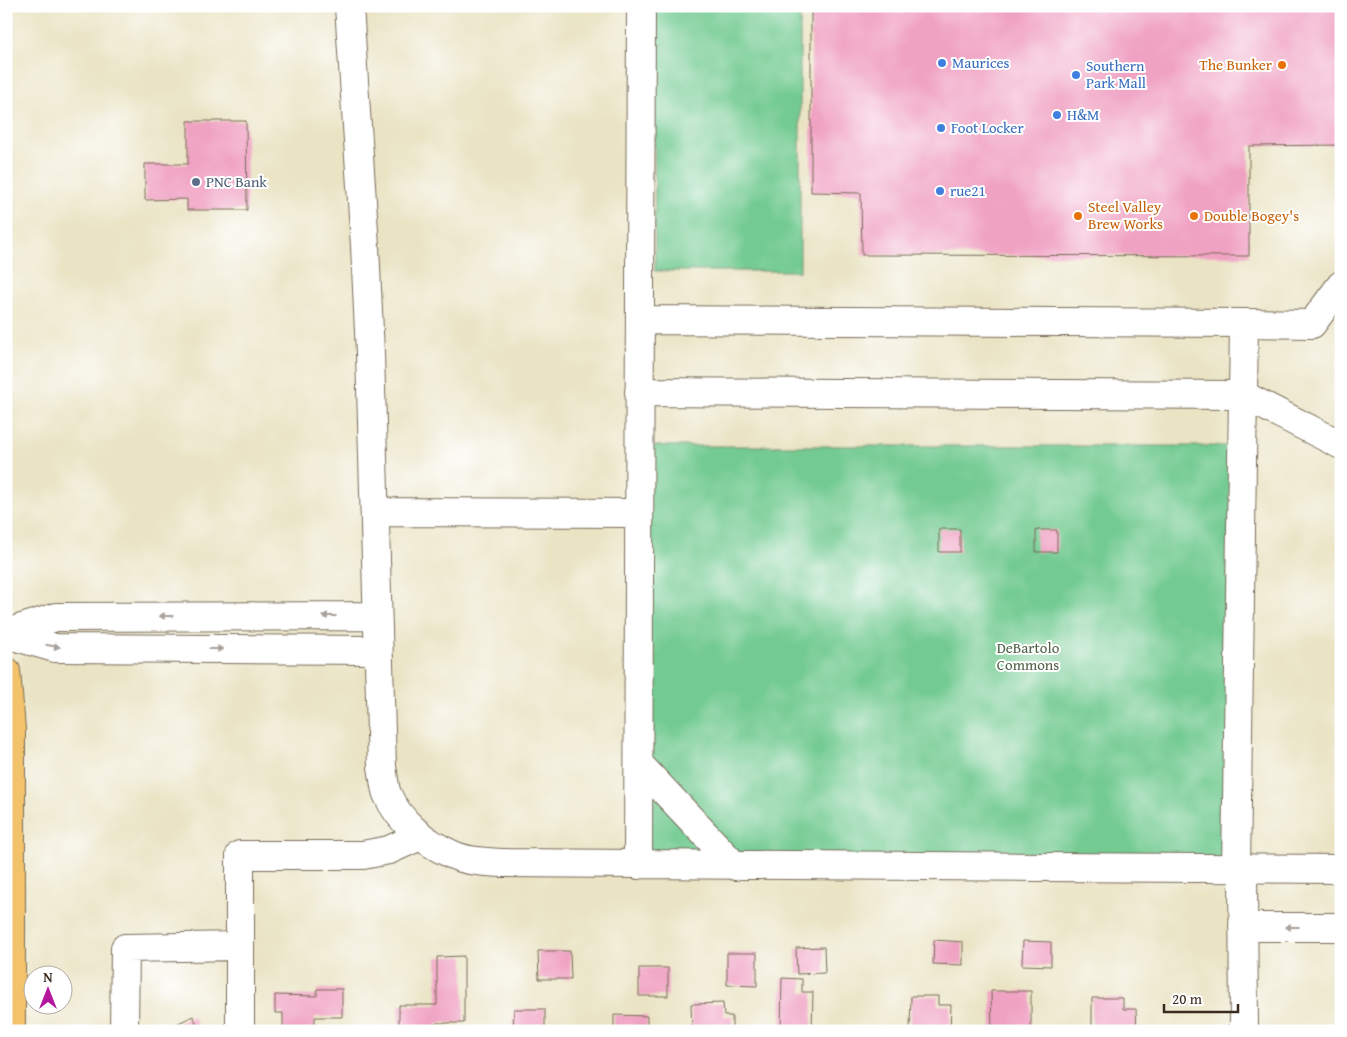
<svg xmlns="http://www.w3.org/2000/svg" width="1347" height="1037" font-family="'Gentium Book Plus',serif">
<rect width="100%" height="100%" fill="#fff"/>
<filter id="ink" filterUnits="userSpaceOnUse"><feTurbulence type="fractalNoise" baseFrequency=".02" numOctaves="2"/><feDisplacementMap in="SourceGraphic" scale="10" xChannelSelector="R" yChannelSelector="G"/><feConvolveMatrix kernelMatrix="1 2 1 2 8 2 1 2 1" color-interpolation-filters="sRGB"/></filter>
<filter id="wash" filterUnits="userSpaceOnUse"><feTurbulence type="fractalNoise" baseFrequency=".0096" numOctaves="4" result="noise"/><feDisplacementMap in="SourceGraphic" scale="20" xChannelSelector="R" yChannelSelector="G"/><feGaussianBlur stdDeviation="1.12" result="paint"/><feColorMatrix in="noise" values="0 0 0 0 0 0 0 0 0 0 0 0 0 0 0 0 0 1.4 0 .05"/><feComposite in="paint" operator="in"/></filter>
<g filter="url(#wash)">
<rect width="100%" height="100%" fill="#eae4c5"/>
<!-- green -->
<path fill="#73cb92" stroke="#577a58" d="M654,6H800V271H655Z
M639,446H1242L1236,868L638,865Z"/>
<g id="blocks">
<!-- building -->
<path fill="#f0a2c3" d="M811,6H1341V145L1249,146V256L862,255L861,193L811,192Z
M188,121H246L247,210H187V199L145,200V164H188Z
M939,529H960V552H939Z
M1036,530H1057V552H1036Z
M934,940L963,942V965L933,964Z
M1023,941L1051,942V966L1022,965Z
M824,947L825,973L797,974L796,948Z
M538,951H570L571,979H539Z
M727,953H757V986L727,985Z
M464,956V1023H436V1031H399V1005H437V957Z
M639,968H668V996H639Z
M782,978L802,979V992H813L812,1031H781Z
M317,989H342V1017H315V1031H283V1013H275V995L317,996Z
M991,991H1031V1031H992Z
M911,996H938V1005H951L950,1031H910Z
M1092,998H1123V1009H1136L1137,1031H1092Z
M723,1003L724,1016H732V1031H692L691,1004Z
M514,1009H545V1031H513Z
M614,1015L647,1016V1031H614Z
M193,1016L200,1031H162Z"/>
</g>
</g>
<g filter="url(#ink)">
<use href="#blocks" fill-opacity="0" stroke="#786b58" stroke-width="1"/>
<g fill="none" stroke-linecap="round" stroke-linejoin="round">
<defs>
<path id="minor" d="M349,6L365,246L370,353L382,767C384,776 384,786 387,794C399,821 424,842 451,854C467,862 487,862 504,863L1341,869
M640,320L1244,323L1243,395L1341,445
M1244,323L1312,324L1341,285
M639,392L1243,395L1236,868
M375,512L639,513
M6,633L56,617L377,616
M6,634L55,648L378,650
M639,764L735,866
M638,865L641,6
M1243,868L1244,1031
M1243,927H1341
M124,1031L125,948L240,946
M240,1031V855H363L389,850L420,836"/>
<path id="major" d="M6,671L11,729V1031"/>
</defs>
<!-- minor casing -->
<use href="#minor" stroke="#786b58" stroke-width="30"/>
<!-- major casing -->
<use href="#major" stroke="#786b58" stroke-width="30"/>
<!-- minor -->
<use href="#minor" stroke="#fff" stroke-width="28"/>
<!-- major -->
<use href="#major" stroke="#f2c36a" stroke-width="28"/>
</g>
<!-- one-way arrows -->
<defs><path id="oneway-solid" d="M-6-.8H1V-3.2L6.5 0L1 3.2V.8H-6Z" transform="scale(1.25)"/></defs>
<g fill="#a79f9a">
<use href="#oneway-solid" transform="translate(166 616) rotate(180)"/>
<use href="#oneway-solid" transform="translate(329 616) rotate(180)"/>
<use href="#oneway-solid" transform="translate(53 646) rotate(9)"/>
<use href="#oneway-solid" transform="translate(216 649)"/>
<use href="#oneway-solid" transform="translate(1292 927) rotate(-180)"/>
</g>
</g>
<!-- markers -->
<g fill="#3f7fe0" stroke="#fff" stroke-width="2">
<circle cx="942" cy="63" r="5"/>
<circle cx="1076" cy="75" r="5"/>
<circle cx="1057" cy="115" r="5"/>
<circle cx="941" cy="128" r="5"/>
<circle cx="940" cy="191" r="5"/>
</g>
<g fill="#e8710a" stroke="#fff" stroke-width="2">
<circle cx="1282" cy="65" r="5"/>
<circle cx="1078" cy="216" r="5"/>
<circle cx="1194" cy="216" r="5"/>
</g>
<circle fill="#5c6f8a" stroke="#fff" stroke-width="2" cx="196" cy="182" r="5"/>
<g text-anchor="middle" stroke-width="4" stroke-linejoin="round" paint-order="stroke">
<!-- shop labels -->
<g font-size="15" fill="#366cbe" stroke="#fff" text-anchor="start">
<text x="952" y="68">Maurices</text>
<text x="1086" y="71">Southern<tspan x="1086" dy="17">Park Mall</tspan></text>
<text x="1067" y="120">H&amp;M</text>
<text x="951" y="133">Foot Locker</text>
<text x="950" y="196">rue21</text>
</g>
<!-- food labels -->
<g font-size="15" fill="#c56008" stroke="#fff" text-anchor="start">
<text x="1272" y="70" text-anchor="end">The Bunker</text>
<text x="1088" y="212">Steel Valley<tspan x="1088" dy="17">Brew Works</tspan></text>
<text x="1204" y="221">Double Bogey's</text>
</g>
<!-- service labels -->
<g font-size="15" fill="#4e5e75" stroke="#fff" text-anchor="start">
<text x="206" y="187">PNC Bank</text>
</g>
<!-- park labels -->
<g font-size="15" fill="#4f6247" stroke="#fff">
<text x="1028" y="653">DeBartolo<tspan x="1028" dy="17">Commons</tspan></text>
</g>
</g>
<!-- margin -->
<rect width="1347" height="1037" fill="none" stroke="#fff" stroke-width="25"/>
<!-- north arrow -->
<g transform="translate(48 990)"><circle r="24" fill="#ffffff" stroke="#b1aaa5"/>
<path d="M0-4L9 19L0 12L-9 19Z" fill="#b5179e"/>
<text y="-8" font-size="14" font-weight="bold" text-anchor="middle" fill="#3b2a1e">N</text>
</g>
<!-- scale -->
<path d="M1164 1004v8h74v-8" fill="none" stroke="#3b2a1e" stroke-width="2.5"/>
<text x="1172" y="1004" font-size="15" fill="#3b2a1e" stroke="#ffffff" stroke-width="4" paint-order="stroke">20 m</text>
</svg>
